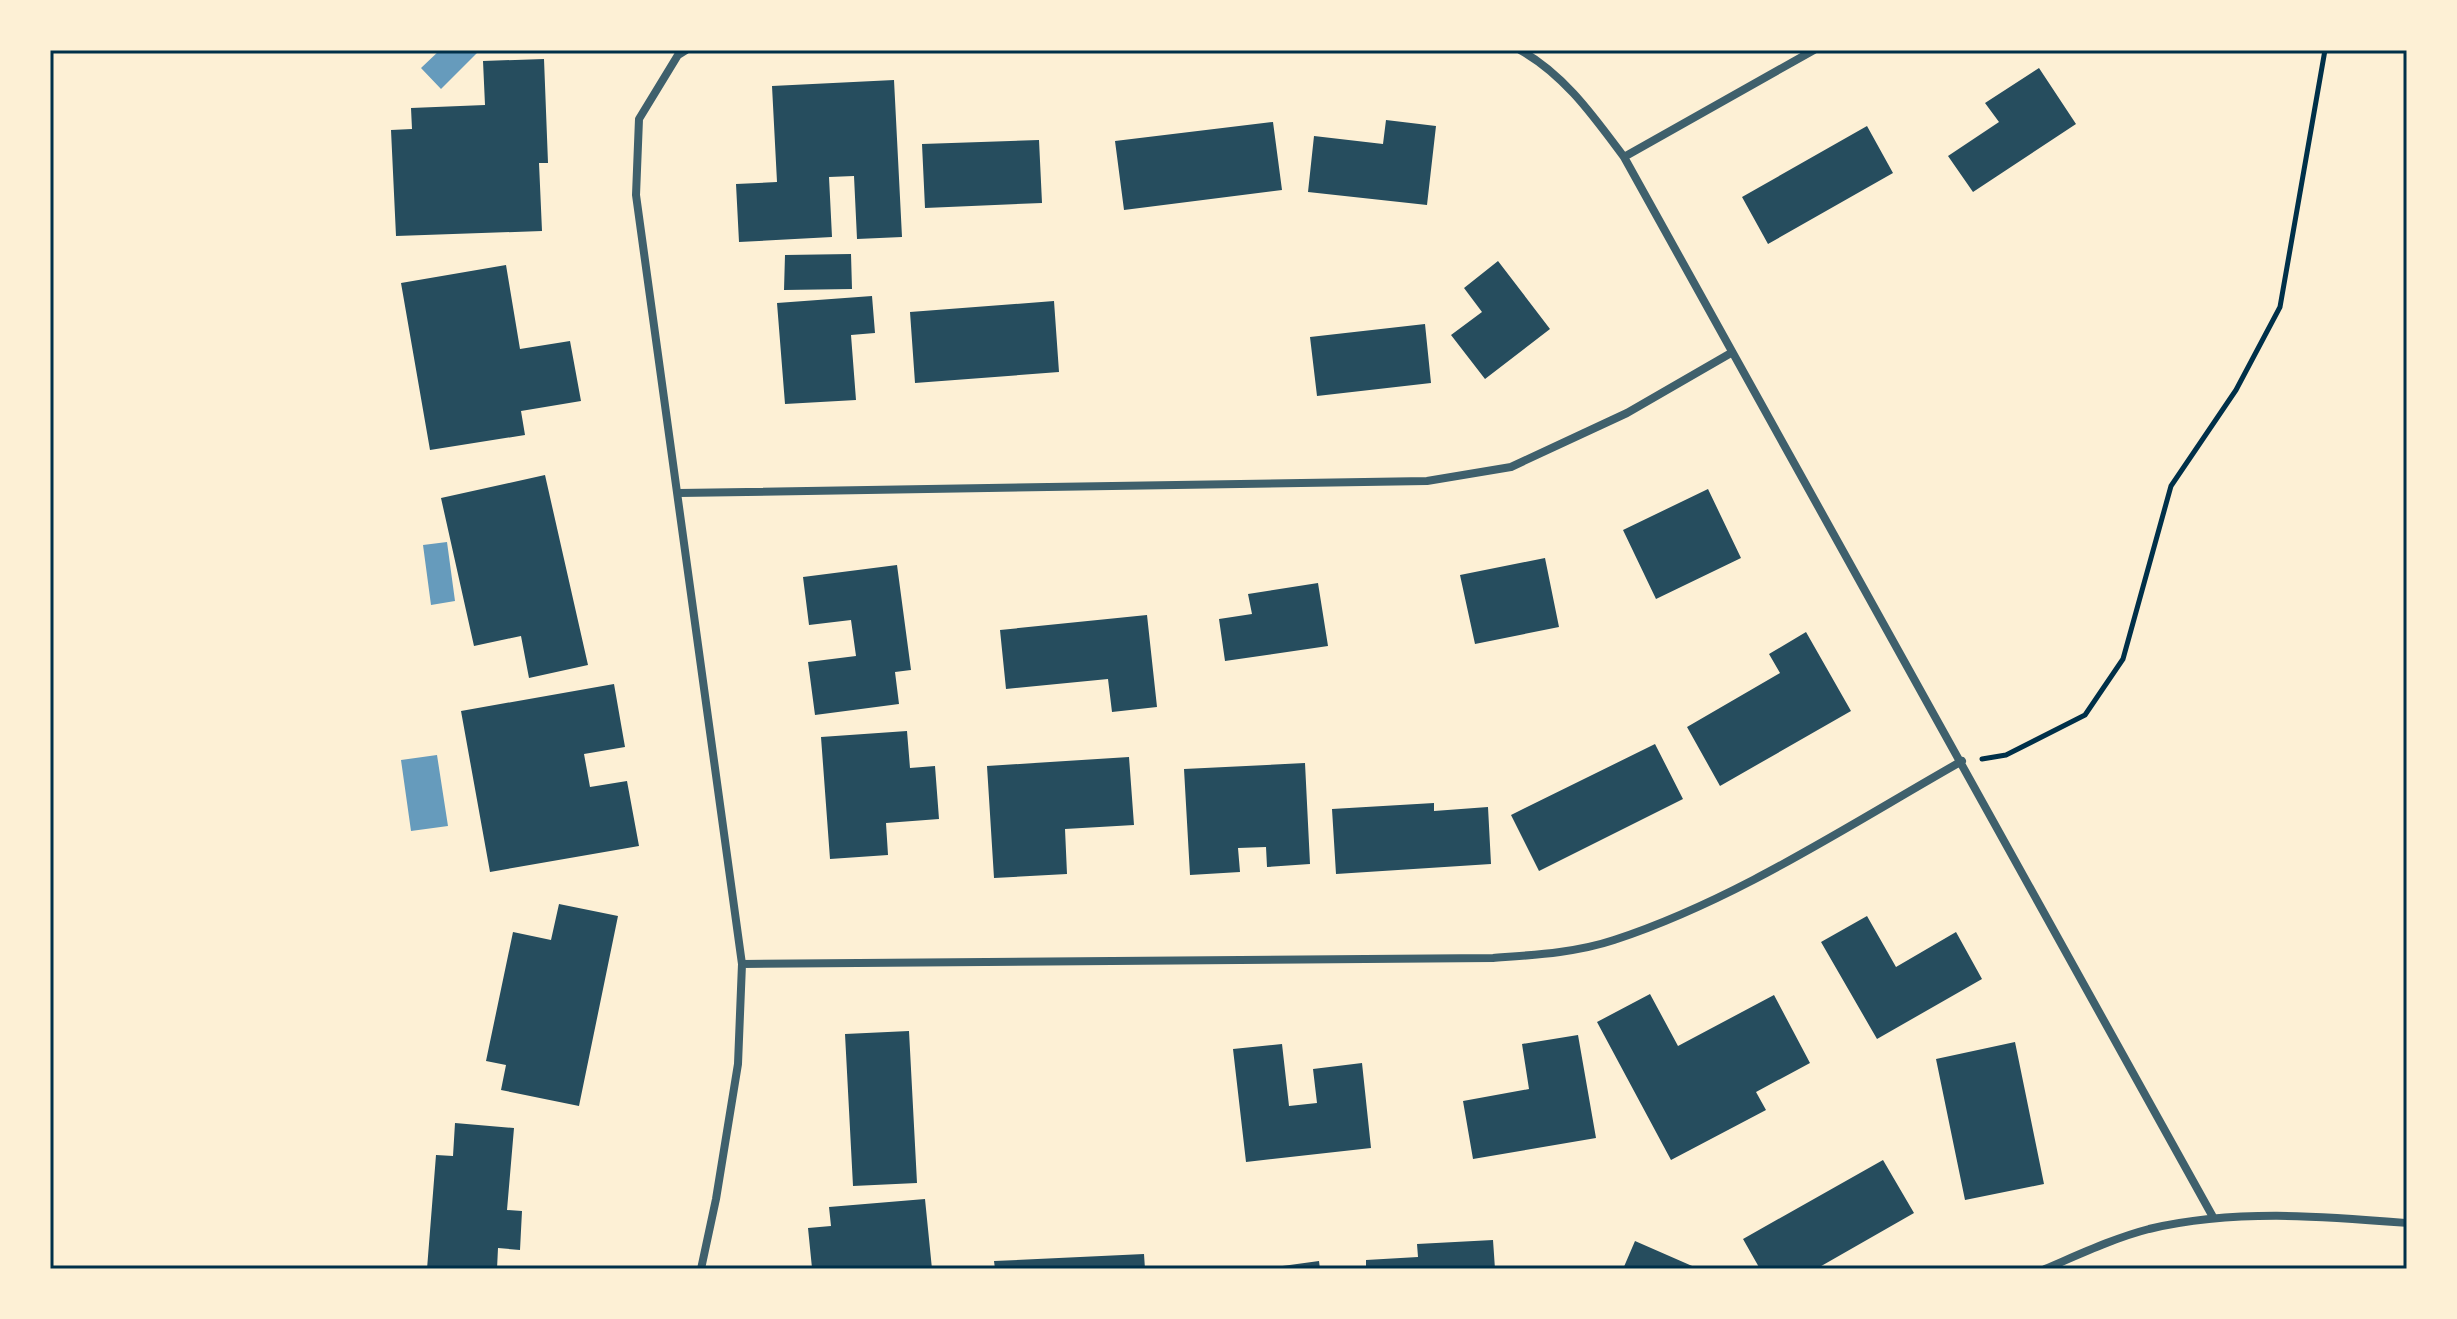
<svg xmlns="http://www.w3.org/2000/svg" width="2457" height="1319" font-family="Poppins,sans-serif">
<rect width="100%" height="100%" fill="#fdf0d5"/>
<!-- water -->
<path fill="#669bbc" d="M440,50H480L441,89L421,68Z
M447,542L455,601L431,605L423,545Z
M437,755L448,826L411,831L401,760Z"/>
<!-- building -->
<path fill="#264d5e" d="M544,59L548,163H539L542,231L396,236L391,130L412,129L411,108L485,105L483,61Z
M2039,68L2076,124L1973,192L1948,156L1999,122L1985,103Z
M894,80L902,237L857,239L854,176L829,177L832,237L739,242L736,184L777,182L772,86Z
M1386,120L1436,126L1427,205L1308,192L1314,136L1383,144Z
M1273,122L1282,190L1124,210L1115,141Z
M1867,126L1893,173L1768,244L1742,197Z
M1039,140L1042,203L925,208L922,144Z
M851,254L852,289L784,290L785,255Z
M1498,261L1550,329L1485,379L1451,335L1482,312L1464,288Z
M506,265L520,349L570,341L581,401L521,411L525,435L430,450L401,283Z
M872,296L875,333L851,335L856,400L785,404L777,303Z
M1054,301L1059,372L915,383L910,312Z
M1425,324L1431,383L1317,396L1310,337Z
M545,475L588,665L529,678L521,636L474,646L441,498Z
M1708,489L1741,558L1656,599L1623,530Z
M1545,558L1559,627L1475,644L1460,575Z
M897,565L911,670L895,672L899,704L815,715L808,662L856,656L851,620L809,625L803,577Z
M1318,583L1328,646L1225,661L1219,619L1252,614L1248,594Z
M1147,615L1157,707L1112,712L1108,679L1006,689L1000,630Z
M1806,632L1851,711L1720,786L1687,727L1780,673L1769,654Z
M614,684L625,747L584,754L590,787L627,781L639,846L490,872L461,711Z
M907,731L910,768L935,766L939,819L886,823L888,855L830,859L821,737Z
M1655,744L1683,799L1539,871L1511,815Z
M1129,757L1134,825L1065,829L1067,874L994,878L987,766Z
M1305,763L1310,864L1267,867L1266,847L1238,848L1240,872L1190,875L1184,769Z
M1434,803V811L1488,807L1491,864L1336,874L1332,809Z
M559,904L618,916L579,1106L501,1090L506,1065L486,1061L513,932L551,940Z
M1867,916L1896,967L1956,932L1982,979L1877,1039L1821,942Z
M1650,994L1678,1046L1774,995L1810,1063L1756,1092L1766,1110L1671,1160L1597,1022Z
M909,1031L917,1183L853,1186L845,1034Z
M1578,1035L1596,1138L1473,1159L1463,1101L1529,1089L1522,1044Z
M2015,1042L2044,1184L1965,1200L1936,1059Z
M1282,1044L1289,1106L1317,1103L1313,1069L1362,1063L1371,1148L1246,1162L1233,1049Z
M455,1123L514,1128L507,1210L522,1211L520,1250L498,1248L497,1269H427L436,1155L453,1156Z
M1883,1160L1914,1213L1816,1269H1760L1743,1239Z
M925,1199L932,1269L812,1268L808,1228L831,1226L829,1207Z
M1493,1240L1495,1269H1366V1260L1418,1257L1417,1244Z
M1635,1241L1699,1269H1623Z
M1144,1254L1145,1269H995L994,1261Z
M1319,1261L1320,1269H1275V1267Z"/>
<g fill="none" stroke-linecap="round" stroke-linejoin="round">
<!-- path -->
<path stroke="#003049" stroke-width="5" d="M1982,759L2006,755L2085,715L2123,659L2171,486L2236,390L2280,307L2325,50"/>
<!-- minor -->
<path stroke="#3f606c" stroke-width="8" d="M686,50L678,55L639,119L636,195L742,964L738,1064L716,1199L701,1269
M1520,50C1564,74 1594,117 1624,157L2213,1217
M1624,157L1814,50
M679,493L1427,481L1511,467L1627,413L1731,353
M742,964L1493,958C1532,955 1575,953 1614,940C1736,900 1849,825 1962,761
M2045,1269C2078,1255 2114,1238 2149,1229C2235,1209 2320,1216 2407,1223"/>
</g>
<!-- border -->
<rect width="2457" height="1319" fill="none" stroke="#fdf0d5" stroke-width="104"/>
<rect x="52" y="52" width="2353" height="1215" fill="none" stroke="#003049" stroke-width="3"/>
</svg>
